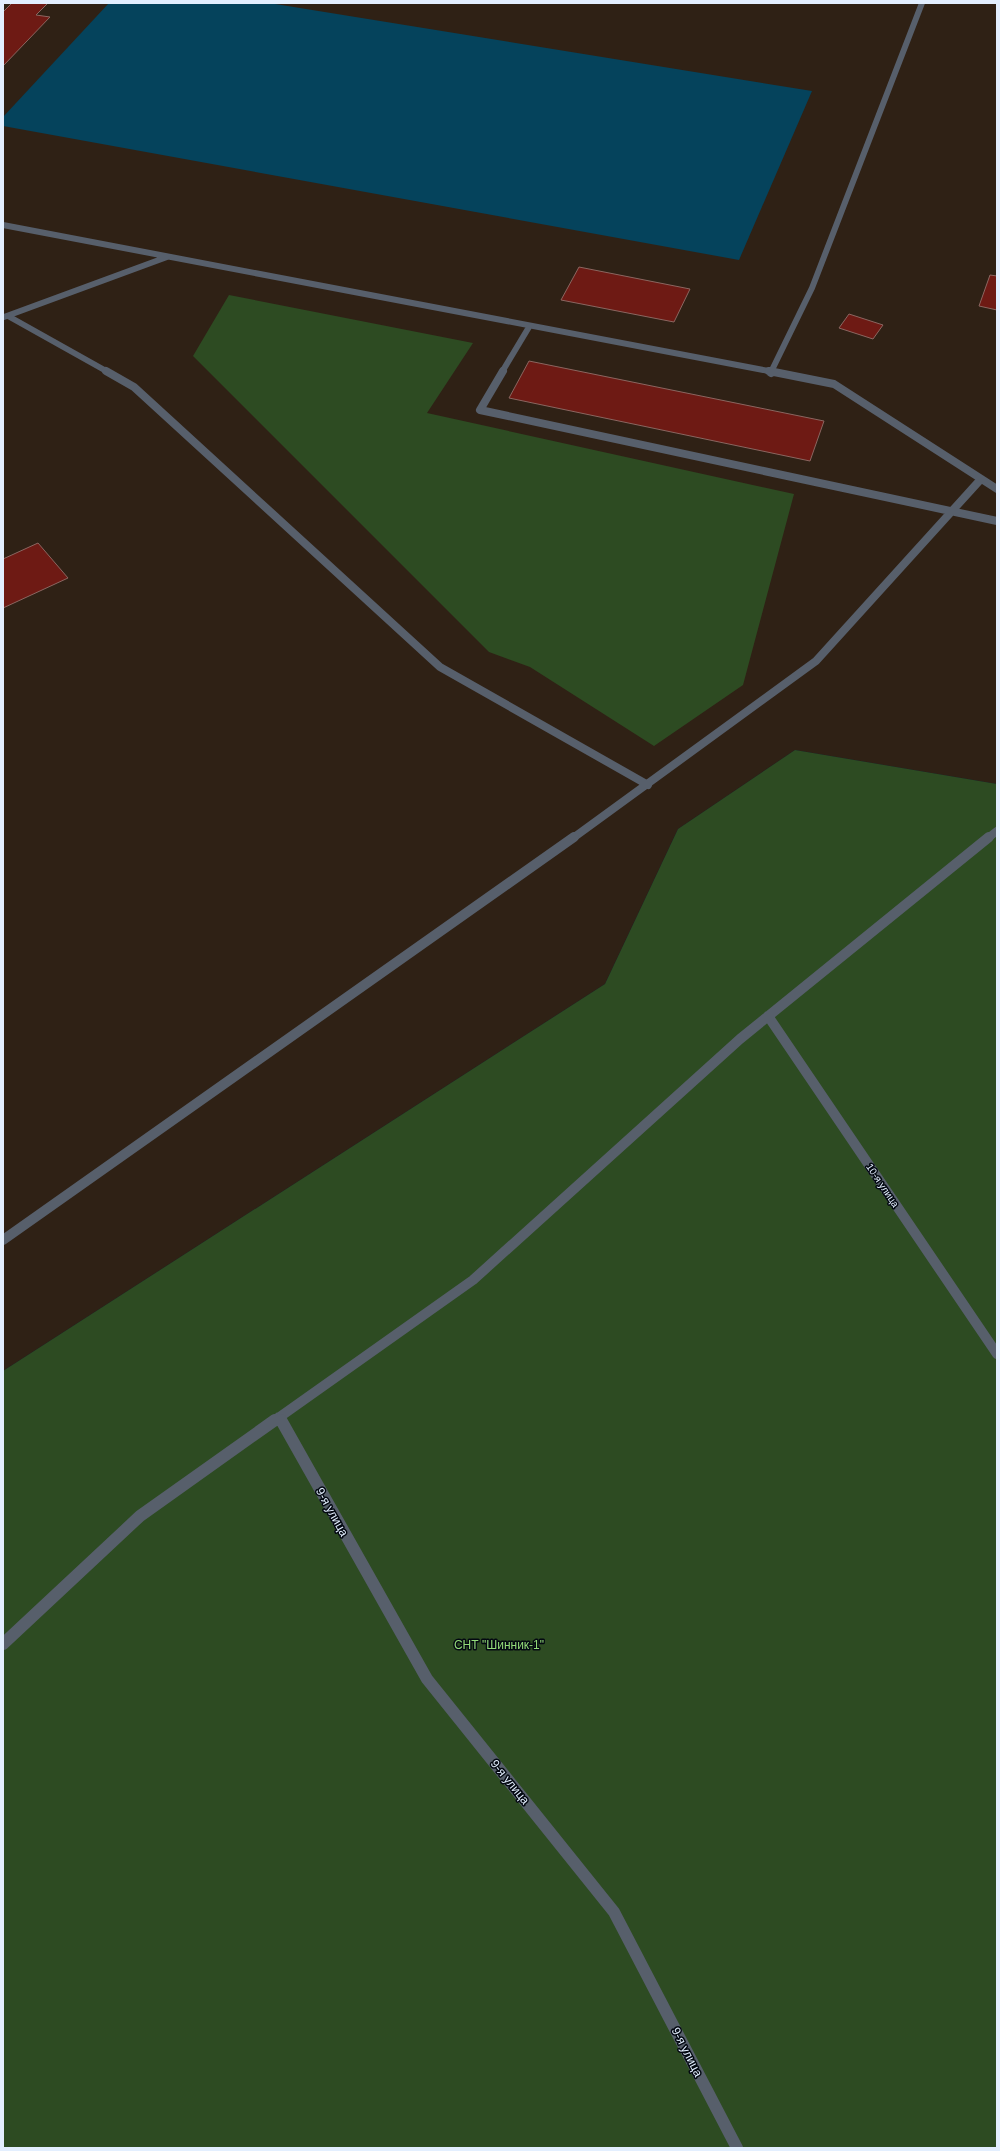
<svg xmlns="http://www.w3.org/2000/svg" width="1000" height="2151" font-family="Helvetica,sans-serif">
  <rect width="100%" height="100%" fill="#0d1e34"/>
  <path fill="#2f2115" d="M3 3H997V784L795 750 678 829 605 984 3 1371Z"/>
  <path fill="#2d4b22" d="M229 295 473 343 427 413 794 494 743 685 654 746 530 667 489 652 193 356Z
    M795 750 997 784V2148H3V1371L605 984 678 829Z"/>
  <path fill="#05435c" d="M109 3H269L812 91 739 260 3 126V117Z"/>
  <path fill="#6e1a14" stroke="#8b6660" d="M12 3H48L36 15 50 17 3 66V12Z
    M579 267 690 289 674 322 561 300Z
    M990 275 997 276V310L979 306Z
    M849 314 883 325 873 339 839 328Z
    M529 361 824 421 810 461 509 398Z
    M38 543 68 578 3 608V559Z"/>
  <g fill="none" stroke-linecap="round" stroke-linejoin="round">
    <path stroke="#575f6b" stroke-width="6" d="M3 225 774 372
      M8 316 108 372
      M4 317 167 257
      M502 372 529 327
      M771 372 812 288 922 3"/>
    <path stroke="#575f6b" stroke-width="8" d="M106 371 134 387 440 667 648 785
      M503 371 480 410 997 521
      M769 371 834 384 997 489
      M771 373 772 371
      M573 838 816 661 981 479
      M988 838 997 831"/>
    <path stroke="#575f6b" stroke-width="10" d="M768 1016 997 1354
      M3 1240 574 837
      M279 1417 281 1421
      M274 1421 473 1280 740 1039 989 837"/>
    <path stroke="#575f6b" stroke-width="12" d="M281 1420 427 1679 614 1912 737 2148
      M3 1644 140 1516 275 1420"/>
  </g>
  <g text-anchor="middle" stroke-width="3" stroke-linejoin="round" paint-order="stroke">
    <g font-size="10" fill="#e3efff" stroke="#030811">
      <text transform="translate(883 1185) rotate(56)" y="4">10-я улица</text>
    </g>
    <g font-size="12" fill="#e3efff" stroke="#030811">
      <text transform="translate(332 1512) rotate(61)" y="4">9-я улица</text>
      <text transform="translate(510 1782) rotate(51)" y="4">9-я улица</text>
      <text transform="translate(687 2052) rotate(63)" y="4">9-я улица</text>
    </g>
    <g font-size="12" fill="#93db79" stroke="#030811">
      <text x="499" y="1649">СНТ "Шинник-1"</text>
    </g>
  </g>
  <rect width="1000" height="2151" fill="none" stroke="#e3efff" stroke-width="8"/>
</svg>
